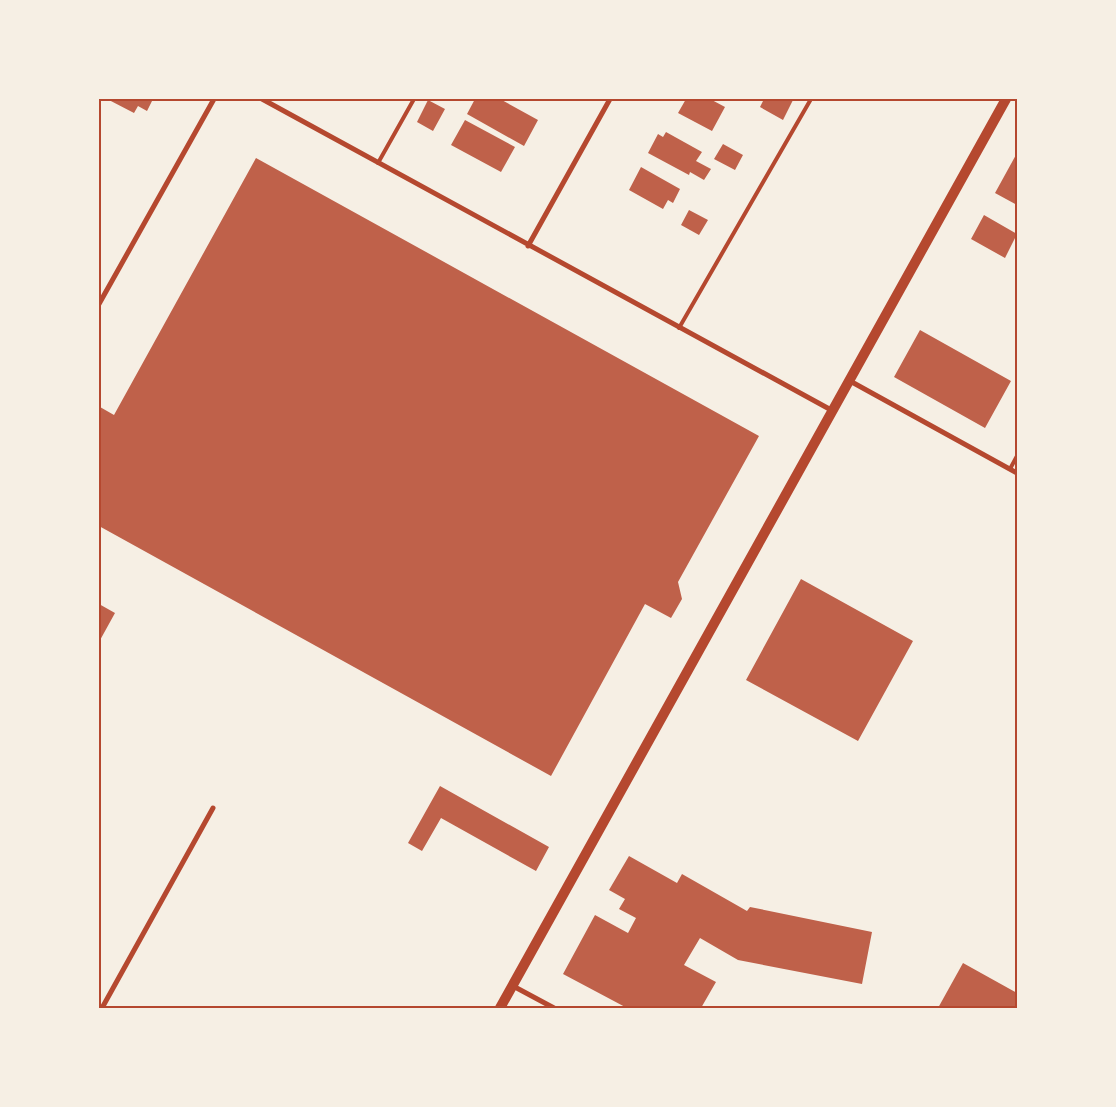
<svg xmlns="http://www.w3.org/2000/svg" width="1116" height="1107" font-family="'PT Sans',sans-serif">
  <rect width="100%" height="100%" fill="#f6efe4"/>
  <path fill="#bf614a" d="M107 99H148L152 101 147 111 138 106 134 113Z
    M475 99H500L538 120 524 146 467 114Z
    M686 99H710L725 107 712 131 678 113Z
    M764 99H791L793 100 783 120 760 107Z
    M428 100 445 109 433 131 417 122Z
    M465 120 515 147 501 172 451 145Z
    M666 132 702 152 696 161 711 169 704 180 690 172 689 175 648 153 658 134 663 137Z
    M723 144 743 155 735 170 714 159Z
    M1017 153V205L995 193Z
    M256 158 759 436 678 582 682 599 671 618 645 604 551 776 99 526V408L100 407 114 415Z
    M641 167 680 189 673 203 668 200 663 209 629 190Z
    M689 210 708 220 699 235 681 225Z
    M984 215 1017 234 1005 258 971 239Z
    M920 330 1011 381 985 428 894 377Z
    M801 579 913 641 858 741 746 680Z
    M99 604 115 613 99 642Z
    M440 786 549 847 536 871 441 818 422 851 408 843Z
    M629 856 677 883 682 874 747 911 750 907 872 932 862 984 738 960 700 938 684 965 716 982 701 1008H627L563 974 595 915 628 933 636 918 619 909 625 899 609 890Z
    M963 963 1017 993V1008H938Z"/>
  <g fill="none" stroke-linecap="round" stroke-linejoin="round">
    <path stroke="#b5482f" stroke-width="4" d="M378 163 414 99
      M679 328 811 99
      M1010 469 1017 456"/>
    <path stroke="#b5482f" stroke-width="5" d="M262 99 833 411
      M528 246 610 99
      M99 304 214 99
      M850 381 1017 473
      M513 986 554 1008
      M102 1008 213 808"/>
    <path stroke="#b5482f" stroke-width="10" d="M500 1008 1006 99"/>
  </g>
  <rect width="1116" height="1107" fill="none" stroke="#f6efe4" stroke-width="200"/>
  <rect x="100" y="100" width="916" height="907" fill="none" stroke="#b5482f" stroke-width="2"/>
</svg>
